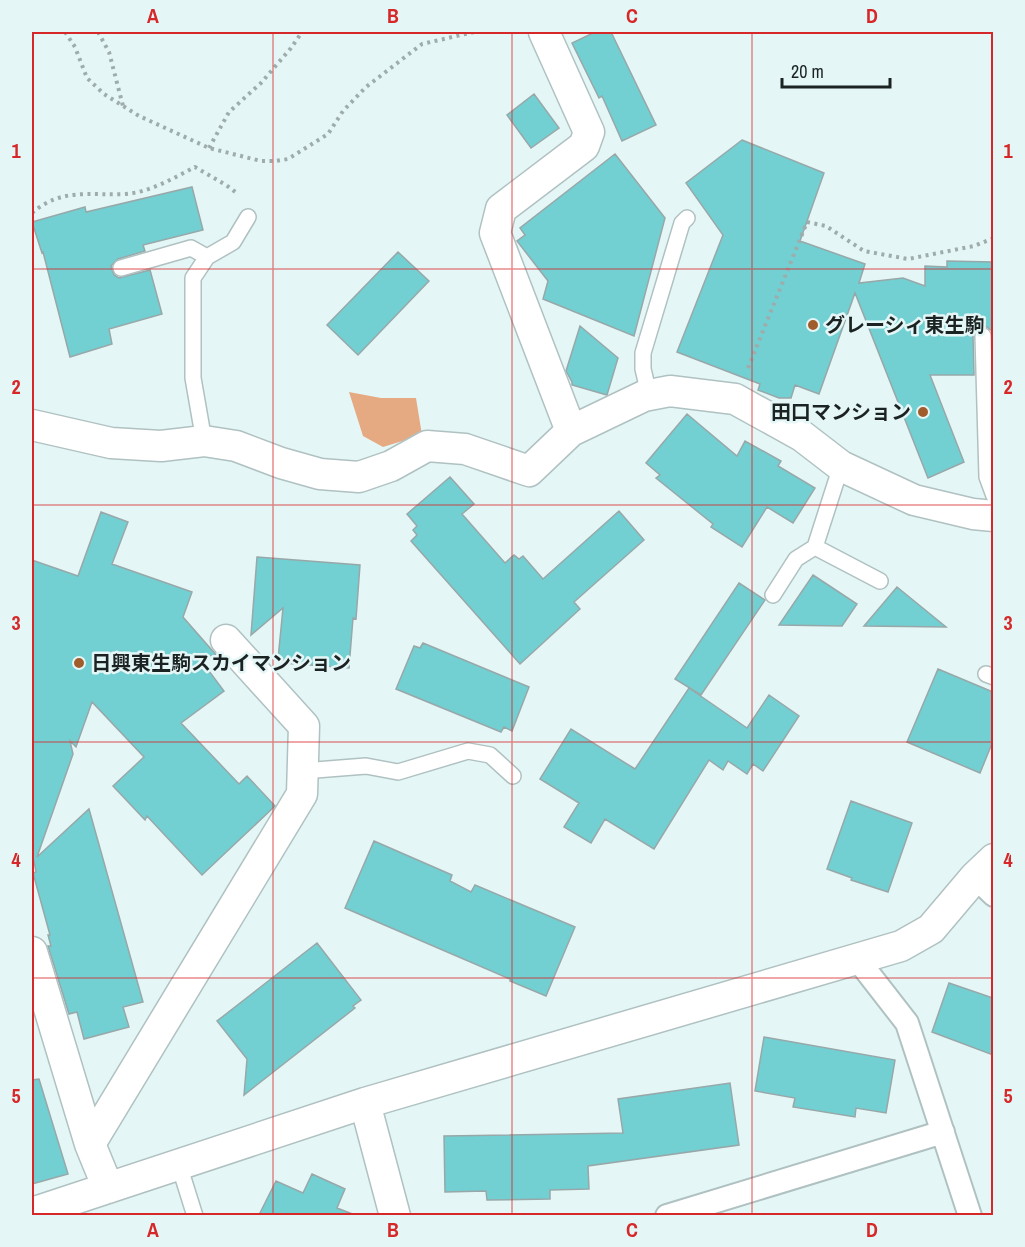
<svg xmlns="http://www.w3.org/2000/svg" width="1025" height="1247" font-family="'Archivo Narrow','Noto Sans JP',sans-serif">
  <rect width="100%" height="100%" fill="#e5f6f7"/>
  <path fill="#e6aa83" d="M349 392 381 398H416L422 435 383 447 363 436Z"/>
  <path fill="#72cfd2" stroke="#98a8a9" stroke-width="1.5" d="M595 32H611L656 125 622 141 602 96 599 98 572 43Z
    M534 94 559 128 531 148 507 115Z
    M742 140 824 173 800 241 865 264 859 283 903 278 925 286V266L947 267V261L993 262V362L992 331 987 327 982 326 975 331 973 336 974 375H930L964 462 928 478 855 293 819 394 795 385 791 398H779L758 390 760 384 677 352 723 235 686 183Z
    M615 154 665 218 634 336 543 299 548 281 517 241 525 235 520 228Z
    M192 187 203 230 143 245 145 251 118 259 111 266 114 275 119 278 150 270 162 314 109 329 112 344 70 357 43 252 42 253 32 222 85 207 86 212Z
    M398 252 429 281 358 355 327 325Z
    M580 326 618 358 607 395 572 385V382L566 371Z
    M687 414 737 456 745 441 781 461 778 466 815 488 793 523 767 507 742 547 711 527 713 524 656 478 660 475 646 463Z
    M450 477 474 504 462 514 505 563 514 555 519 559 523 556 543 579 619 511 644 540 574 602 580 609 520 664 411 541 417 535 413 530 417 526 407 514Z
    M101 512 128 522 112 564 192 592 183 617 217 656 197 655 224 691 181 723 239 784 247 776 275 806 202 875 147 816 145 820 113 786 144 757 92 702 76 747 70 741 73 754 37 857 89 809 143 1002 123 1007 129 1027 84 1039 77 1012 69 1014 48 946H51L48 935H50L33 873 36 872 34 861H32V560L78 576Z
    M257 557 360 565 356 619 353 618 349 668 283 663V659H278L283 608 251 635Z
    M813 575 857 604 842 626 779 625Z
    M739 583 765 600 701 695 675 679Z
    M897 587 946 627 864 626Z
    M423 643 529 687 512 731 504 727 501 732 396 689 414 646 420 648Z
    M938 669 993 692V741L980 773 907 742Z
    M689 688 747 728 769 695 799 716 763 771 753 764 747 774 728 761 723 770 709 760 654 849 605 819 591 843 564 827 579 803 540 779 571 729 635 769Z
    M851 801 912 823 888 892 851 880 852 878 827 869Z
    M374 841 452 875 450 881 471 892 475 885 575 927 546 996 510 981V979L345 908Z
    M317 943 361 1000 353 1006 355 1008 244 1095 247 1059 217 1021Z
    M949 983 993 998V1055L932 1032Z
    M764 1037 895 1060 886 1113 856 1108 855 1117 793 1107 795 1098 755 1091Z
    M39 1079 68 1174 32 1184V1080Z
    M730 1083 739 1145 588 1166 589 1189 550 1190V1199L487 1200 486 1191 445 1192 444 1136 623 1133 618 1099Z
    M312 1174 345 1189 337 1208 355 1215H259L276 1181 303 1193Z"/>
  <g fill="none" stroke-linecap="round" stroke-linejoin="round">
    <defs>
      <path id="service" d="M121 268 191 248 207 257
        M983 336 987 477 994 496
        M649 394 643 369V353L682 223 687 218
        M204 441 193 378V278L207 257 233 242 248 217
        M815 547 880 581
        M773 595 796 559 815 547 841 466
        M986 674 994 677
        M303 771 366 766 398 772 468 751 490 755 513 776
        M179 1165 195 1216"/>
      <path id="pedestrian" d="M975 877 994 895
        M858 960 907 1023 970 1216
        M667 1216 943 1132"/>
      <path id="minor" d="M544 32 589 132 584 146 501 209 495 233 571 431
        M32 425 111 443 161 446 204 441 236 446 281 463 320 474 359 477 391 466 427 446 465 449 529 471 571 431 644 396 670 391 735 399 802 436 841 466 914 500 973 514 994 516
        M32 952 90 1144 108 1188
        M365 1103 395 1216
        M90 1144 302 794 304 726 226 640
        M32 1213 365 1103 901 946 931 929 975 877 994 859"/>
    </defs>
    <use href="#service" stroke="#b0c1c1" stroke-width="18"/>
    <use href="#pedestrian" stroke="#b0c1c1" stroke-width="26"/>
    <use href="#minor" stroke="#b0c1c1" stroke-width="33"/>
    <path stroke="#9eacac" stroke-width="4" stroke-dasharray="3 4.5" stroke-linecap="butt" d="M65 32 75 47 87 78 104 94 139 116 209 148 261 161H276L288 159 328 134 343 111 366 87 422 44 474 32
      M98 32 109 52 123 106
      M209 148 229 112 261 83 291 48 302 32
      M32 213C62 187 91 196 126 194 150 192 174 178 195 167L226 185 238 194
      M748 368 807 222 826 226 864 251 908 259 974 246 994 238"/>
    <use href="#service" stroke="#fff" stroke-width="15"/>
    <use href="#pedestrian" stroke="#fff" stroke-width="22"/>
    <use href="#minor" stroke="#fff" stroke-width="30"/>
  </g>
  <path fill="none" stroke="#d62828" stroke-width="1.5" stroke-opacity="0.55" d="M273 32V1216M512 32V1216M752 32V1216M32 269H994M32 505H994M32 742H994M32 978H994"/>
  <g fill="#a05d2b" stroke="#e5f6f7" stroke-width="2">
    <circle cx="813" cy="325" r="6"/>
    <circle cx="923" cy="412" r="6"/>
    <circle cx="79" cy="663" r="6"/>
  </g>
  <g text-anchor="middle" stroke-width="5" stroke-linejoin="round" paint-order="stroke">
    <g font-size="20" font-weight="bold" fill="#1b2222" stroke="#e5f6f7" text-anchor="start">
      <text x="825" y="332">グレーシィ東生駒</text>
      <text x="911" y="419" text-anchor="end">田口マンション</text>
      <text x="91" y="670">日興東生駒スカイマンション</text>
    </g>
  </g>
  <rect width="1025" height="1247" fill="none" stroke="#e5f6f7" stroke-width="66"/>
  <path d="M782 78v9h108v-9" fill="none" stroke="#1b2222" stroke-width="3"/>
  <text x="791" y="78" font-size="18" fill="#1b2222" stroke="#e5f6f7" stroke-width="4.5" paint-order="stroke">20 m</text>
  <rect x="33" y="33" width="959" height="1181" fill="none" stroke="#d62828" stroke-width="2"/>
  <g font-size="20" text-anchor="middle" font-weight="bold" fill="#d62828">
    <text x="153" y="23">A</text>
    <text x="393" y="23">B</text>
    <text x="632" y="23">C</text>
    <text x="872" y="23">D</text>
    <text x="16" y="158">1</text>
    <text x="1008" y="158">1</text>
    <text x="16" y="394">2</text>
    <text x="1008" y="394">2</text>
    <text x="16" y="630">3</text>
    <text x="1008" y="630">3</text>
    <text x="16" y="867">4</text>
    <text x="1008" y="867">4</text>
    <text x="16" y="1103">5</text>
    <text x="1008" y="1103">5</text>
    <text x="153" y="1237">A</text>
    <text x="393" y="1237">B</text>
    <text x="632" y="1237">C</text>
    <text x="872" y="1237">D</text>
  </g>
</svg>
